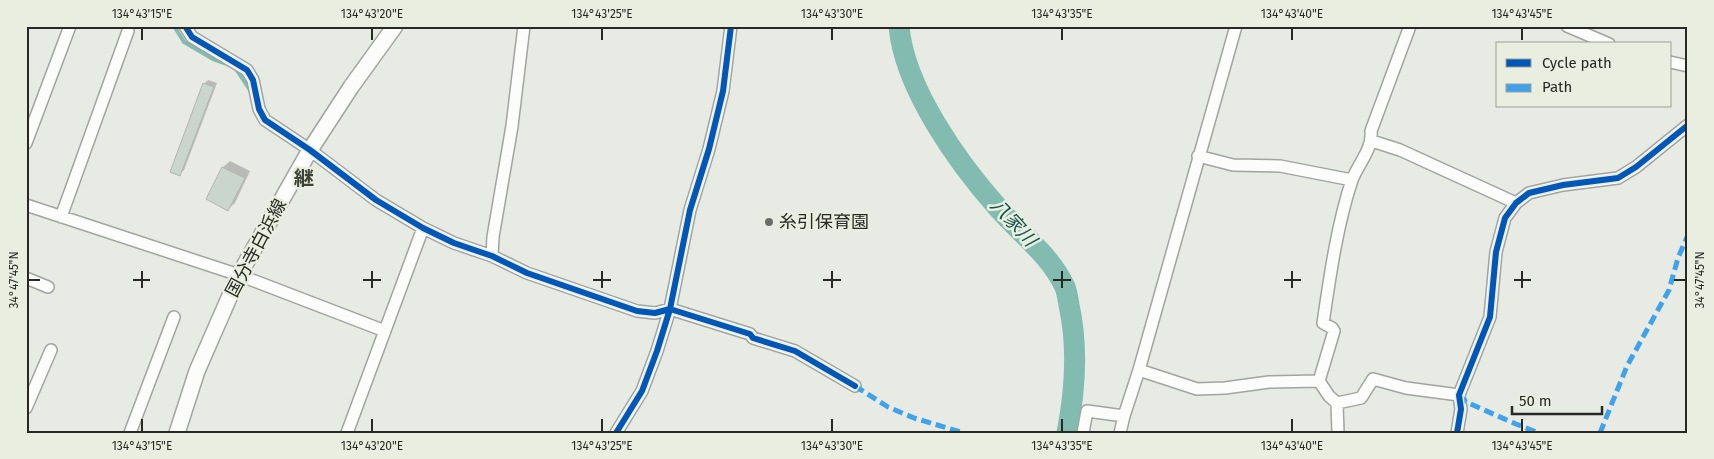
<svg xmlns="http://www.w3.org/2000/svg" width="1714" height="459" font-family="'Fira Sans','Noto Sans JP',sans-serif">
  <rect width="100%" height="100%" fill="#e8eae4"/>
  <path fill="#0003" d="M208 80 217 83 184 170 180 174 204 84Z
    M230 161 250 171 235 203 228 209 208 199 223 167Z"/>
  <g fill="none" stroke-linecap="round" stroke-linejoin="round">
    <path stroke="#82bcb0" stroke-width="4" d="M174 26 184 42 213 59 230 65
      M236 69 250 90"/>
    <path stroke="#82bcb0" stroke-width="21" d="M899 26C904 88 959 164 999 209 1022 235 1050 255 1065 287 1067 292 1068 299 1069 305 1078 346 1075 392 1067 433"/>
  </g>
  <path fill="#cad6cb" stroke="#b2b5b0" d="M203 83 214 87 180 176 170 172Z
    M222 167 245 178 228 211 206 199Z"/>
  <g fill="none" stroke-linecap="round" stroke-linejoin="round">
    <defs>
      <path id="minor" d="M185 26 192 37 247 70 253 80 259 109 265 120 310 150 376 200 423 228 454 243 492 256 527 273 637 311 655 313 670 309 750 334 753 338 795 351 855 386
        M1567 26 1609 44
        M1670 62 1688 66
        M1372 141 1400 150 1516 203
        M26 143 70 26
        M1198 156 1233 165 1280 166 1352 180
        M26 205 239 275 385 331
        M61 217 128 31
        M492 256 493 237 512 126 524 26
        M26 278 48 287
        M1139 370 1197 389 1225 388 1269 382 1319 381
        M1319 381 1334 331 1332 328 1323 323C1330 276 1337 225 1352 180 1358 164 1373 149 1371 131L1410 26
        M1319 381 1329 396 1337 403 1361 398 1373 379 1406 388 1459 395
        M1337 403 1338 433
        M26 408 51 350
        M130 433 174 317
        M347 433 423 228
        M616 433 642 391 657 351 670 309 690 210 709 149 723 91 731 26
        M1083 433 1087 411 1124 416
        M1120 433 1124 416 1139 370 1236 26
        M1457 433 1461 409 1459 395 1490 317 1496 252 1505 218 1516 203 1529 193 1563 185 1618 178 1636 167 1688 125"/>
      <path id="secondary" d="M177 433 197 371 239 275 310 150 351 87 395 26"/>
    </defs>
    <use href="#minor" stroke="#a2a49f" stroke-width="14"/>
    <use href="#secondary" stroke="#a2a49f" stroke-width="18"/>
    <use href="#minor" stroke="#fcfcfb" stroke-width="11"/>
    <use href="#secondary" stroke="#fcfcfb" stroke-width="15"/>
    <path stroke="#3ea3eb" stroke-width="5" stroke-dasharray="10 5" stroke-linecap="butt" d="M855 386 888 407 914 418 964 433
      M1459 395 1466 402 1516 424 1539 433
      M1600 433 1627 366 1669 290 1678 258 1688 235"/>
    <defs>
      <path id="cycleway" d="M185 26 192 37 247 70 253 80 259 109 265 120 310 150 376 200 423 228 454 243 492 256 527 273 637 311 655 313 670 309 750 334 753 338 795 351 855 386
        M616 433 642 391 657 351 670 309 690 210 709 149 723 91 731 26
        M1457 433 1461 409 1459 395 1490 317 1496 252 1505 218 1516 203 1529 193 1563 185 1618 178 1636 167 1688 125"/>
    </defs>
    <use href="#cycleway" stroke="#e9eee0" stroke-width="9"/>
    <use href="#cycleway" stroke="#0057b8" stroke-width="6"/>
  </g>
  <path fill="none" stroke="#282924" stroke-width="2" d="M142 28V40M372 28V40M602 28V40M832 28V40M1062 28V40M1292 28V40M1522 28V40M142 271V288M372 271V288M602 271V288M832 271V288M1062 271V288M1292 271V288M1522 271V288M28 280H40M133 280H150M363 280H381M593 280H611M823 280H841M1053 280H1071M1284 280H1301M1514 280H1531M1674 280H1686M142 419V432M372 419V432M602 419V432M832 419V432M1062 419V432M1292 419V432M1522 419V432"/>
  <circle fill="#6b6d67" stroke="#e9eee0" stroke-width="2" cx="769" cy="222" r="5"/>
  <g text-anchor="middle" stroke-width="5" stroke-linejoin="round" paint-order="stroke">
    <g font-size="18" fill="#282924" stroke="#e9eee0" text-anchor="start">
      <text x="779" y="228">糸引保育園</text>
    </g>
    <g font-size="18" fill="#282924" stroke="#e9eee0">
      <text transform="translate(256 248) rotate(-62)" y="6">国分寺白浜線</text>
    </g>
    <g font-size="19" font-style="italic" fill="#13574d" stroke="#e9eee0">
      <text transform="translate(1014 222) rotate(47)" y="7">八家川</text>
    </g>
    <g font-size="20" font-weight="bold" fill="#3f4238" stroke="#e9eee0">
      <text x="304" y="185">継</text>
    </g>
  </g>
  <rect width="1714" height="459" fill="none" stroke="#e9eee0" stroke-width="55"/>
  <rect x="1496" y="42" width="175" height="65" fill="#e9eee0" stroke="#9c9f95"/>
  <rect x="1506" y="59" width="25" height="8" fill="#0057b8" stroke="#9c9f95"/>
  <text x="1542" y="68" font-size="15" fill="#282924">Cycle path</text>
  <rect x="1506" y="84" width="25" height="8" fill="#3ea3eb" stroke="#9c9f95"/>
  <text x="1542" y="92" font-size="15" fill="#282924">Path</text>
  <path d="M1512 406v8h90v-8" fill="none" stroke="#282924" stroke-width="2.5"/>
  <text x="1519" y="406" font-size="15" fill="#282924" stroke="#e9eee0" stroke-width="4" paint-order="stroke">50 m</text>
  <rect x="28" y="28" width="1658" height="404" fill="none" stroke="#282924" stroke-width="2"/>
  <g font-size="12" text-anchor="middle" fill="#282924">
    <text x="142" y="18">134°43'15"E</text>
    <text x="372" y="18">134°43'20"E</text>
    <text x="602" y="18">134°43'25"E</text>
    <text x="832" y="18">134°43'30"E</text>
    <text x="1062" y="18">134°43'35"E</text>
    <text x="1292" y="18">134°43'40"E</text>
    <text x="1522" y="18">134°43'45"E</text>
    <text transform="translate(14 280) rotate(-90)" y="4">34°47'45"N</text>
    <text transform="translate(1700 280) rotate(-90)" y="4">34°47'45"N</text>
    <text x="142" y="450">134°43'15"E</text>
    <text x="372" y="450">134°43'20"E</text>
    <text x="602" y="450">134°43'25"E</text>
    <text x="832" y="450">134°43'30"E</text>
    <text x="1062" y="450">134°43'35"E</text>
    <text x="1292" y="450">134°43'40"E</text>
    <text x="1522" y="450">134°43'45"E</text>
  </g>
</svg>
